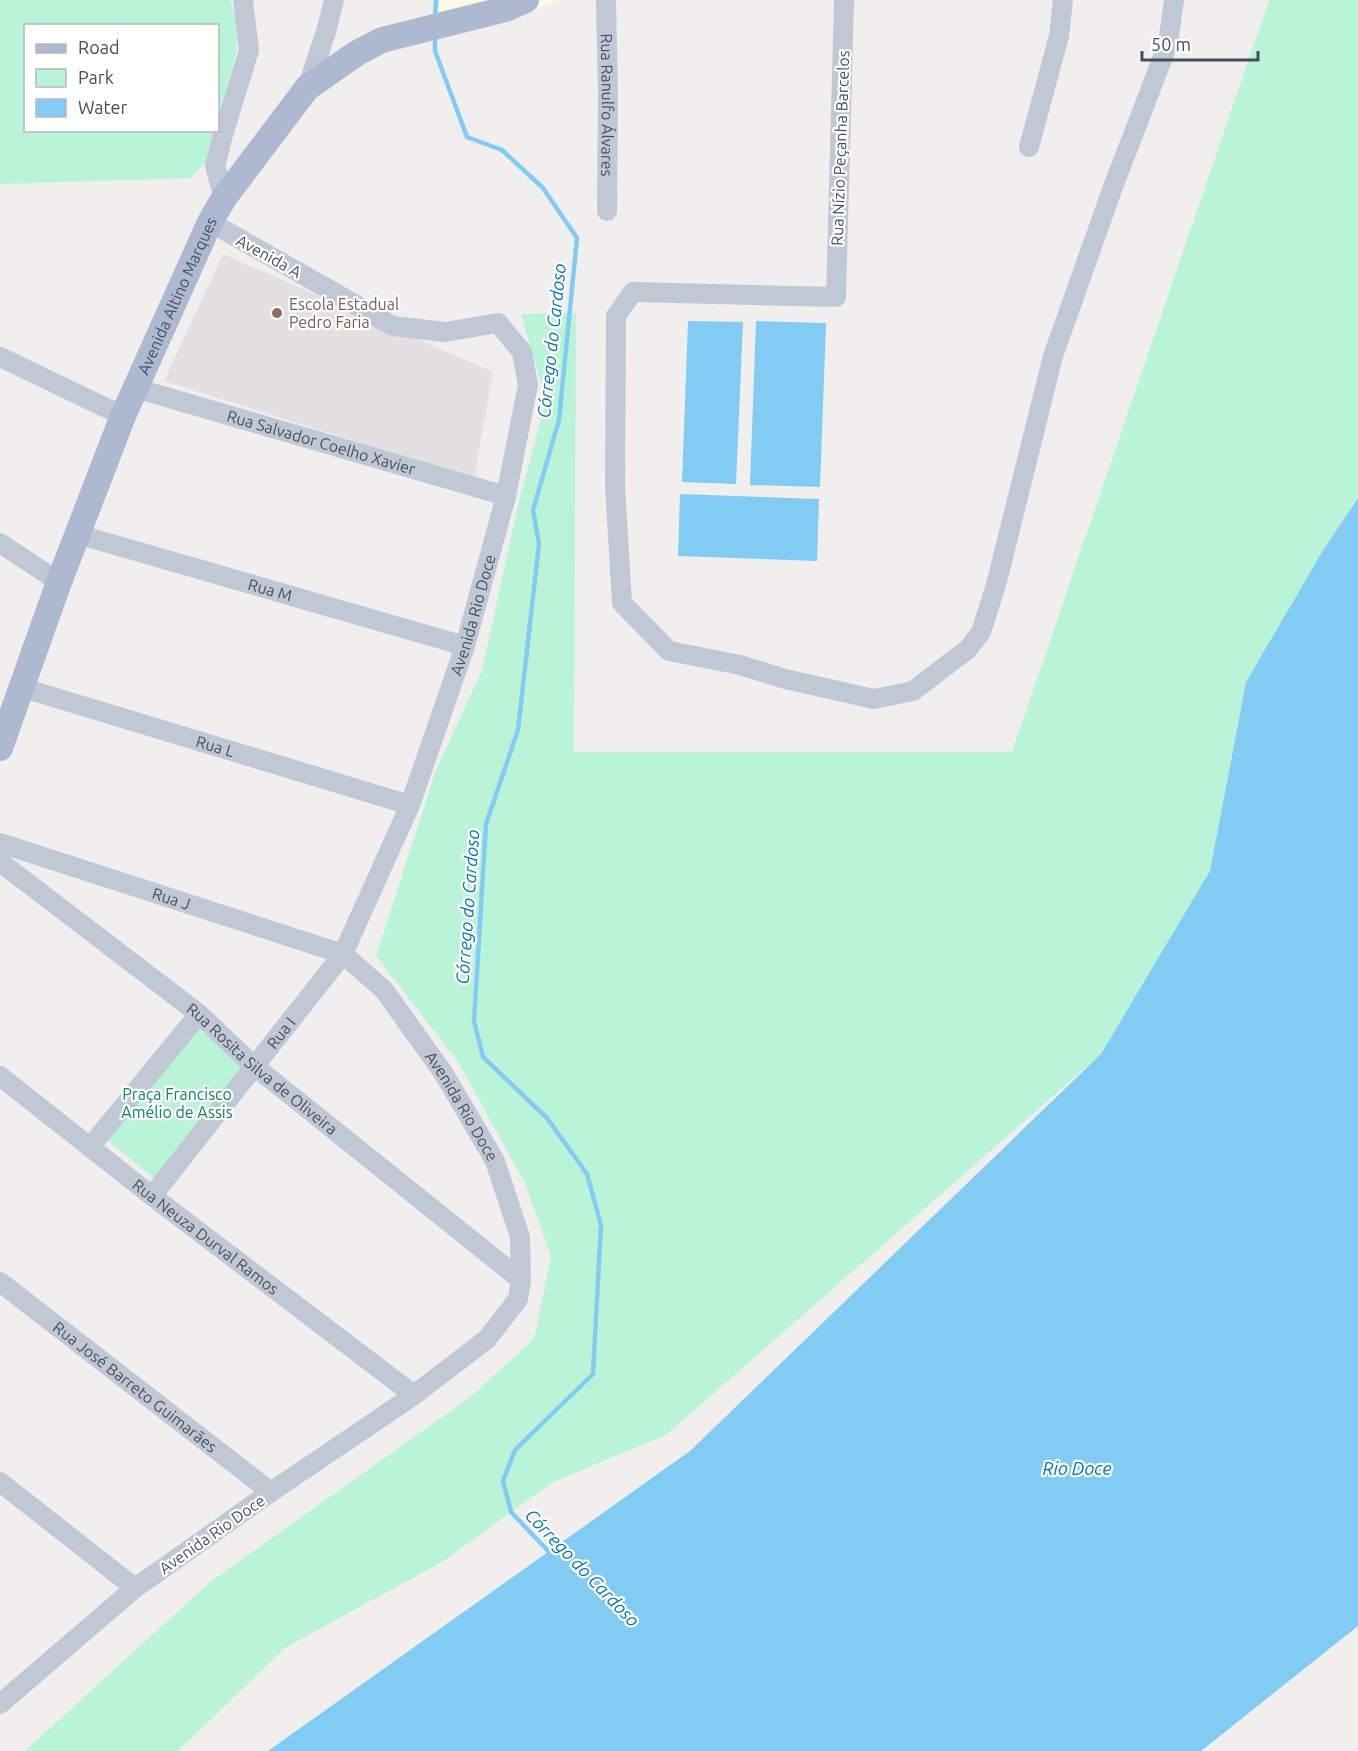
<svg xmlns="http://www.w3.org/2000/svg" width="1358" height="1751" font-family="Ubuntu,sans-serif">
  <rect width="100%" height="100%" fill="#f1efee"/>
  <path fill="#fdfae6" d="M440 0H560L519 17 439 35Z"/>
  <path fill="#e2e0e0" d="M223 254 493 372 474 479 164 381Z"/>
  <path fill="#b9f3d8" d="M0 0H230L236 21 237 50 218 120V26H26V130L215 131 207 161 191 178 0 184Z
    M1269 0H1358V498L1322 552 1246 682 1210 871 1101 1054 666 1435 553 1482 442 1562 286 1647 178 1751H25L210 1582 469 1398 534 1339 551 1257 525 1183 458 1062 376 956 435 773 482 670 517 510 546 400 521 314 576 313 574 752H1012Z
    M198 1028 246 1067 155 1179 107 1140Z"/>
  <path fill="#82cbf3" d="M688 321 743 322 736 484 682 482Z
    M756 321 826 323 820 487 750 485Z
    M680 494 819 499 817 561 678 556Z
    M1358 498V1626L1201 1751H268L690 1451 1101 1054 1210 871 1246 682 1322 552Z"/>
  <g fill="none" stroke-linecap="round" stroke-linejoin="round">
    <path stroke="#82cbf3" stroke-width="4.5" d="M435 18 436 0
      M435 36V51L467 137 502 150 543 188 577 238 559 420 533 510 539 544 518 730 486 824 474 1021 483 1057 547 1118 587 1174 601 1225 593 1374 515 1450 503 1481 511 1512 552 1555"/>
    <g stroke="#c1c8d5" stroke-width="20">
      <path id="s1" d="M606 0 608 95 607 211"/>
      <path d="M844 0 836 297 633 292 616 316 615 486 622 603 669 651 740 665 785 679 874 699 913 691 968 649 981 632 996 585 1053 356 1113 187 1168 44 1174 0"/>
      <path d="M307 88 326 32 334 0"/>
      <path d="M1029 147 1059 36 1063 0"/>
      <path d="M224 198 215 166 223 135 249 50 243 0"/>
      <path d="M0 357 123 416"/>
      <path id="s2" d="M135 388 506 496"/>
      <path id="s3" d="M77 534 465 646"/>
      <path d="M0 543 59 582"/>
      <path id="s4" d="M20 687 410 805"/>
      <path id="s5" d="M0 843 343 954 384 990 444 1074 495 1161 520 1237 521 1280 518 1299 487 1339 414 1395 271 1492 135 1588 0 1704"/>
      <path id="s6" d="M0 862 199 1014 253 1065 521 1280"/>
      <path id="s7" d="M0 1076 152 1196 414 1395"/>
      <path d="M90 1147 199 1014"/>
      <path id="s8" d="M152 1196 343 954 410 805 465 646 506 496 528 385 522 352 498 323 445 332 393 326 210 222"/>
      <path id="s9" d="M0 1282 271 1492"/>
      <path d="M0 1482 135 1588"/>
    </g>
    <path stroke="#acb9d0" stroke-width="26" id="s10" d="M0 748 59 582 123 416 210 222 224 198 307 88 357 53 382 40 506 9 526 0"/>
  </g>
  <circle fill="#8d6e63" stroke="#fff" stroke-width="2" cx="277" cy="313" r="6"/>
  <g text-anchor="middle" stroke-width="4.5" stroke-linejoin="round" paint-order="stroke">
    <g font-size="16" fill="#454e5e" stroke="#fff">
      <text dy="6" stroke="none"><textPath href="#s1" startOffset="105">Rua Ranulfo Álvares</textPath></text>
      <text transform="translate(840 148) rotate(-88)" y="6">Rua Nízio Peçanha Barcelos</text>
      <text transform="translate(269 256) rotate(29)" y="6">Avenida A</text>
      <text dy="6" stroke="none"><textPath href="#s10" startOffset="486">Avenida Altino Marques</textPath></text>
      <text dy="6" stroke="none"><textPath href="#s2" startOffset="194">Rua Salvador Coelho Xavier</textPath></text>
      <text dy="6" stroke="none"><textPath href="#s3" startOffset="201">Rua M</textPath></text>
      <text dy="6" stroke="none"><textPath href="#s8" startOffset="672">Avenida Rio Doce</textPath></text>
      <text dy="6" stroke="none"><textPath href="#s4" startOffset="204">Rua L</textPath></text>
      <text dy="6" stroke="none"><textPath href="#s5" startOffset="180">Rua J</textPath></text>
      <text dy="6" stroke="none"><textPath href="#s8" startOffset="208">Rua I</textPath></text>
      <text dy="6" stroke="none"><textPath href="#s6" startOffset="334">Rua Rosita Silva de Oliveira</textPath></text>
      <text dy="6" stroke="none"><textPath href="#s5" startOffset="555">Avenida Rio Doce</textPath></text>
      <text dy="6" stroke="none"><textPath href="#s7" startOffset="261">Rua Neuza Durval Ramos</textPath></text>
      <text dy="6" stroke="none"><textPath href="#s9" startOffset="171">Rua José Barreto Guimarães</textPath></text>
      <text transform="translate(212 1534) rotate(-35)" y="6">Avenida Rio Doce</text>
    </g>
    <g font-size="16" fill="#785e54" stroke="#fff" text-anchor="start">
      <text x="289" y="310">Escola Estadual<tspan x="289" dy="18">Pedro Faria</tspan></text>
    </g>
    <g font-size="16" fill="#0f855b" stroke="#fff">
      <text x="177" y="1100">Praça Francisco<tspan x="177" dy="18">Amélio de Assis</tspan></text>
    </g>
    <g font-size="18" font-style="italic" fill="#0075b5" stroke="#fff">
      <text transform="translate(552 341) rotate(-84)" y="6">Córrego do Cardoso</text>
      <text transform="translate(468 907) rotate(-86)" y="6">Córrego do Cardoso</text>
      <text x="1077" y="1475">Rio Doce</text>
      <text transform="translate(582 1568) rotate(46)" y="6">Córrego do Cardoso</text>
    </g>
  </g>
  <rect x="24" y="24" width="195" height="108" fill="#ffffff" stroke="#b5b8bf" stroke-width="1.5"/>
  <rect x="36" y="44" width="30" height="9" fill="#acb9d0" stroke="#b5b8bf" stroke-width="1.5"/>
  <text x="78" y="54" font-size="18" fill="#454e5e">Road</text>
  <rect x="36" y="69" width="30" height="18" fill="#b9f3d8" stroke="#b5b8bf" stroke-width="1.5"/>
  <text x="78" y="84" font-size="18" fill="#454e5e">Park</text>
  <rect x="36" y="99" width="30" height="18" fill="#82cbf3" stroke="#b5b8bf" stroke-width="1.5"/>
  <text x="78" y="114" font-size="18" fill="#454e5e">Water</text>
  <path d="M1142 51v9h116v-9" fill="none" stroke="#454e5e" stroke-width="3"/>
  <text x="1151" y="51" font-size="18" fill="#454e5e" stroke="#ffffff" stroke-width="4.5" paint-order="stroke">50 m</text>
</svg>
